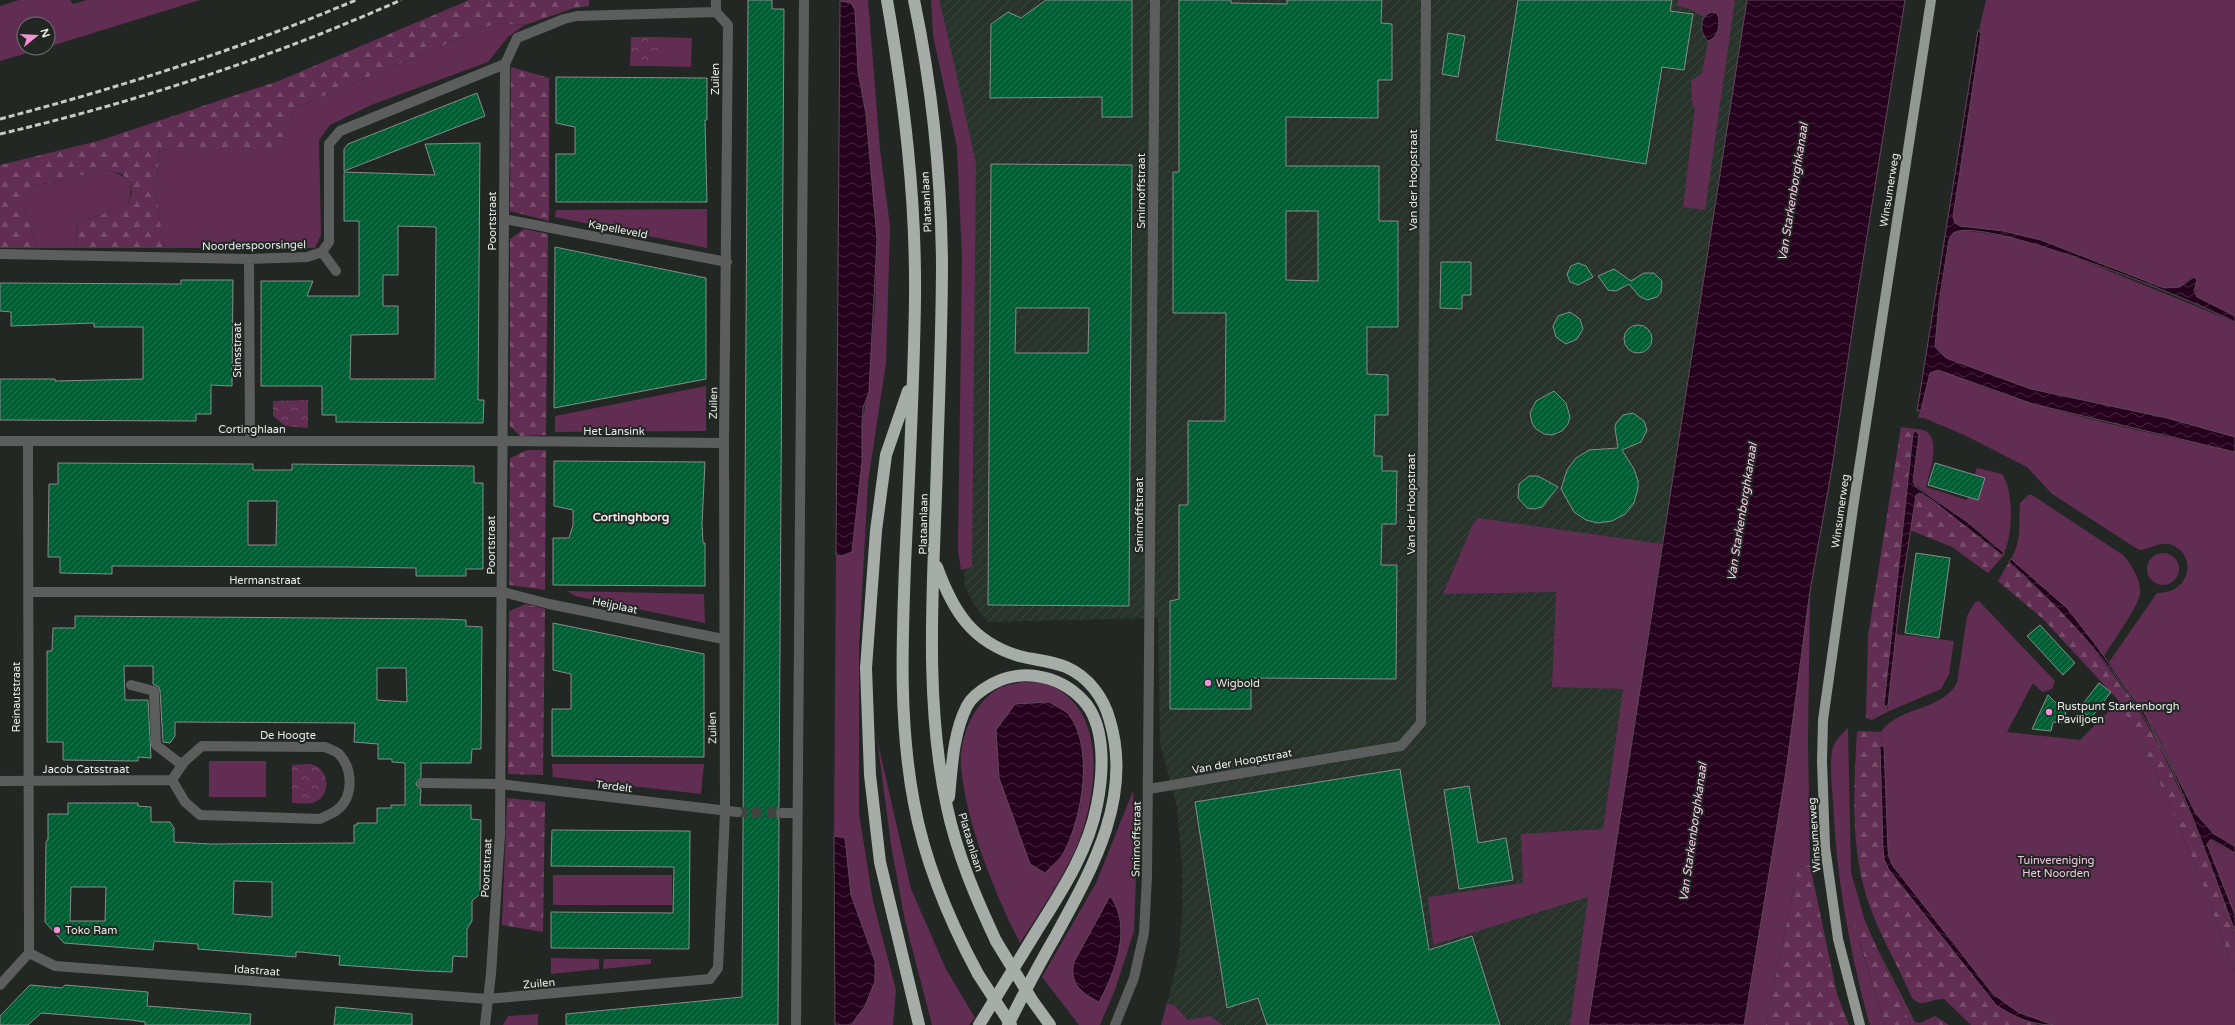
<svg xmlns="http://www.w3.org/2000/svg" width="2235" height="1025" font-family="'Varela Round',sans-serif">
  <defs>
    <pattern id="industrial-furrows" width="10" height="10" patternUnits="userSpaceOnUse"><rect width="10" height="10" fill="#28332c"/><path d="M-1 1l2-2M0 10L10 0M9 11l2-2" fill="none" stroke="#3d4740"/></pattern>
    <pattern id="forest-firs" width="22" height="20" patternUnits="userSpaceOnUse"><rect width="22" height="20" fill="#612d52"/><path d="M5 1l3.5 6h-7zM16 11l3.5 6h-7z" fill="#784c6b"/></pattern>
    <pattern id="park-crowns" width="20" height="18" patternUnits="userSpaceOnUse"><rect width="20" height="18" fill="#612d52"/><path d="M2 6a3 3 0 1 1 6 0M12 15a3 3 0 1 1 6 0" fill="none" stroke="#784c6b"/></pattern>
    <pattern id="water-waves" width="16" height="10" patternUnits="userSpaceOnUse"><rect width="16" height="10" fill="#26011d"/><path d="M0 5q4-4 8 0t8 0" fill="none" stroke="#46263e"/></pattern>
    <pattern id="building-hatch" width="6" height="6" patternUnits="userSpaceOnUse"><rect width="6" height="6" fill="#005e35"/><path d="M-1 1l2-2M0 6l6-6M5 7l2-2" fill="none" stroke="#257552"/></pattern>
  </defs>
  <rect width="100%" height="100%" fill="#222723"/>
  <path fill="url(#industrial-furrows)" d="M938 0H1757L1598 1025H1175L1166 1008 1179 954 1182 912V865L1177 807 1160 744 1158 618 988 622 976 608 964 584 971 169Z"/>
  <path fill="#612d52" fill-rule="evenodd" d="M19 0H70L73 4 87 0H200L48 47V24H24V48H44L0 61V6Z
    M840 0H868L880 150 890 227 886 363 868 482 859 648V813L873 901 896 990 893 1025H851L865 1006 875 981V961L851 895 845 838 834 836 836 555 841 556 852 552 862 462V424L866 402 875 308 877 239 866 114 846 2Z
    M931 0H939L944 19 976 163 972 567 961 570 958 550 962 258 957 147 933 35Z
    M1678 0H1735L1705 210 1683 207 1695 108 1692 104 1691 81 1702 73 1708 41 1712 39 1706 14 1704 17 1688 8 1677 6Z
    M1986 0H2235V316L2197 297 2192 277 2180 287 2164 288 2041 240 2003 231 1960 226 1955 223 1953 217 1981 34 1979 30Z
    M496 23 525 25 508 37 488 62 371 105 330 125 319 140 321 235 315 248H164L156 193 159 152 171 148 284 135 295 108Z
    M652 37 692 38 691 67 651 66V56L659 47 652 46Z
    M106 170C128 176 135 181 128 204L81 222 77 225 76 248H37L23 204 33 186Z
    M707 209V248L555 217 556 210Z
    M1961 230 2006 236 2062 252 2235 322V437L2167 418 2031 389 1946 358 1938 352 1934 342 1949 240 1953 233Z
    M1934 370 1944 371C2036 412 2137 429 2235 452V846L2214 834 2196 814 2154 729 2109 662 2157 593C2192 594 2198 552 2169 544 2158 542 2149 550 2139 550L2052 494 2027 467 1964 435 1924 418H1918L1930 373Z
    M706 386V431L555 432V416Z
    M1916 429C1946 429 1929 472 1926 487L1967 500 1977 468 2002 474C2014 491 2013 535 2004 553L1979 531 1914 484Z
    M2028 495H2032L2123 555C2131 563 2142 583 2140 594 2139 605 2112 643 2104 656L2067 608 2011 559C2023 537 2018 525 2020 503Z
    M1478 518 1662 544 1588 1025H1570L1588 897 1433 945 1428 897 1523 883 1521 834 1603 829 1623 689 1552 687 1556 592 1443 594 1473 524Z
    M2147 569a16 16 0 1 1 32 0a16 16 0 1 1-32 0Z
    M567 591 704 594 705 623 575 596Z
    M1810 591 1808 740 1810 865 1798 867 1766 1025H1744L1786 771Z
    M1979 601 2055 681 2052 689 2042 692 2033 683 2007 732 2080 740 2119 701 2154 769 2201 879 2235 973V1025H2053L2018 1012 1993 994 1893 866 1890 860 1888 849 1884 747 1882 745 1881 732C1900 705 1941 712 1957 683L1967 616 1975 602Z
    M1896 634 1954 641 1949 674 1941 689 1887 712Z
    M1022 682C1029 683 1040 681 1046 684 1111 707 1097 799 1076 848 1061 881 1040 912 1020 943 995 894 966 823 961 767 959 739 972 706 996 690 1002 685 1014 684 1022 682ZM1081 740 1083 761 1080 811Z
    M1848 728 1851 872 1865 921H1858L1860 944 1885 1025H1870L1868 1019C1849 947 1836 876 1833 802 1832 785 1829 763 1833 747 1836 739 1842 734 1848 728Z
    M877 739 911 889 946 969 975 1018 969 1025H932L905 921 891 845Z
    M209 761H266V797H209Z
    M552 764H704L701 794 553 777Z
    M1133 791 1137 851 1134 931 1115 990 1100 1025H1079L1042 977 1096 883Z
    M2210 840 2235 853V915L2207 846Z
    M553 875H672V905H553Z
    M1876 945 1915 1022 1920 1023 1935 1016 1934 1025H1911Z
    M551 958 599 959V969L551 974Z
    M604 959H651V964L603 969Z
    M1167 1003 1175 1006 1188 1020 1210 1016 1223 1025H1161Z
    M538 1014V1025H503L508 1016Z"/>
  <path fill="url(#forest-firs)" d="M469 0H589V6L574 8 525 25 496 23 295 108 284 135 274 147 171 148 159 152 156 193 164 248H76L77 226 81 222 128 204 132 192 129 182 122 174 106 170 33 186 23 204 37 248H0V165L98 141 281 80Z
    M511 67 549 78V221L510 211Z
    M524 229 548 234 546 435 520 436 510 426V239Z
    M1901 427 1916 429V431L1913 433 1884 704 1887 707V712L1872 720 1866 718 1868 636Z
    M527 450H546L545 590 509 585 510 458Z
    M1920 493 1947 511 2003 556 1988 573 1952 547 1910 530 1914 498Z
    M2009 562 2077 627 2130 697 2158 743 2191 815 2235 931V973L2201 879 2154 769 2119 701 2044 620 1998 581Z
    M526 604 545 609 543 775 508 774 509 611Z
    M1857 731 1881 732 1882 745 1880 747 1884 859 1990 997 2019 1018 2038 1025H1971L1944 999C1932 998 1923 1009 1912 998 1898 965 1878 933 1867 898 1850 845 1854 786 1857 731Z
    M507 798 545 802 543 932 502 925Z
    M1810 865 1837 994 1849 1025H1766L1798 867Z
    M1858 921H1865L1911 1025H1885L1855 926Z
    M1935 1016 1949 1025H1934Z"/>
  <path fill="url(#park-crowns)" d="M631 37H652V46L660 47 659 57H651V66H630Z
    M308 400V428L285 426 273 416V401Z
    M292 765C299 765 307 763 314 765 329 771 331 793 317 801 310 805 300 803 292 803Z"/>
  <path fill="url(#water-waves)" stroke="#60475a" d="M1747 0H1905L1857 298 1832 468 1810 591 1786 771 1744 1025H1588Z
    M840 1 851 3 855 10 858 72 866 114 877 239 869 392 863 408 862 424V462L852 552 841 556 836 555Z
    M1712 12 1717 13C1721 23 1719 37 1708 41 1699 33 1699 16 1712 12Z
    M1978 30 1981 34 1953 217 1955 223 1960 226 2003 231 2041 240 2164 288 2180 287 2194 277 2197 280 2194 291 2197 297 2235 316V322C2198 302 1983 214 1953 233L1949 240 1939 302 1935 347 1946 358 2031 389 2167 418 2235 437V452L2033 404 1938 370 1930 373 1921 410 1917 411Z
    M1916 431 1919 435 1913 482 1916 487 1966 521 2004 553 2003 556 1932 500 1920 493 1916 495 1900 599 1888 705 1885 707 1884 704 1913 433Z
    M2011 559 2067 608 2095 644 2145 714 2196 814 2214 834 2235 846V853L2213 840H2210L2207 844 2235 915V931C2211 868 2190 803 2159 743 2122 673 2067 615 2009 562Z
    M1049 702C1055 706 1066 710 1070 716 1094 750 1082 818 1064 852 1060 860 1051 866 1045 873L1030 864 999 778 996 730 1015 704Z
    M1882 745 1884 747 1888 849 1889 857 1893 866 1993 994 2018 1012 2053 1025C2031 1025 2014 1017 1996 1005L1889 870 1884 859 1883 849 1880 746Z
    M834 836 845 838 851 895 875 961V981L865 1006 851 1025H835Z
    M1110 896C1133 926 1115 973 1099 1002 1081 993 1069 983 1074 962Z"/>
  <path fill="url(#building-hatch)" stroke="#878d89" fill-rule="evenodd" d="M748 0H772V9H784L779 807 775 813 779 819 778 1025H566V1014L742 997Z
    M1046 0H1132V117H1102V97L990 98 991 24 1008 12 1021 18Z
    M1179 0H1231V3L1287 4V0H1382L1381 23 1392 24V80H1378V118L1286 117V166H1379V221H1398V327H1367V374L1388 375V415H1375L1374 456H1382V471H1397L1396 524H1382L1381 565H1397L1396 679 1251 678V709H1170V601L1179 599V505H1188V421H1225L1226 313H1173V172H1179ZM1286 211H1318V281L1286 280Z
    M1518 0H1672L1670 11 1693 14 1684 70 1662 67 1646 164 1496 140Z
    M1448 33 1465 36 1458 77 1442 74Z
    M556 77 707 78V120H705L707 202H556V154H575V127L556 123Z
    M477 93 485 116 344 171V149L348 144Z
    M480 143 478 400H484L483 423 336 422V415H322V386H261V281H313L307 296H359V221H344V172L435 175 425 144ZM398 226 436 227 435 379H350L351 335 398 334V306H383V275H398Z
    M991 164 1132 165 1129 606 988 605ZM1016 308H1089L1088 353H1015Z
    M555 247 706 278V379L554 408Z
    M1441 262H1471V295H1462V309L1440 308Z
    M1578 263 1586 266 1593 277 1578 285 1570 282 1567 274 1571 266Z
    M1614 269 1631 281 1644 273H1654L1662 281 1661 292 1657 297 1647 300 1639 296 1629 284 1616 291 1608 290 1598 276Z
    M181 280H233L232 386 211 385V414H196V421L0 420V379H55V381L143 379V327H94V323L11 326V312L0 311V283L181 284Z
    M1570 312 1580 319 1583 329 1577 339 1566 344 1556 337 1553 326 1558 316Z
    M1624 339a14 14 0 1 1 28 0a14 14 0 1 1-28 0Z
    M1554 391 1566 403 1570 417 1568 424 1562 431 1552 435 1544 434 1535 428 1532 423 1530 413 1536 401Z
    M1633 413 1644 421 1647 430 1641 442 1622 450 1634 469 1638 481V488L1634 503 1625 514 1612 521 1598 523 1586 520 1574 512 1561 489 1567 470 1576 458 1589 450 1618 448 1615 428 1616 423 1623 415Z
    M554 461 705 462 702 524 703 543H705V586L553 585V538H569L573 525V510L554 506Z
    M58 463 253 464V470H292V464L474 466V483H483V569H466V576H416V568L347 567 112 566V574L60 573V557H48L49 484H58ZM248 501H277L276 545H248Z
    M1935 463 1985 478 1978 500 1928 485Z
    M1529 476H1538L1558 487 1542 507 1534 509 1527 508 1518 498 1519 484Z
    M1916 553 1950 558 1939 638 1905 633Z
    M75 616 443 619 466 620V626L482 627 481 749H472L471 763H421V777L416 783 417 786 421 789 420 805H471V819L481 820 480 894 472 901V921L467 929V957L453 956 452 972 424 971 339 965 340 956 301 952H296V957L198 949V944L154 941 153 950 64 943 45 922 46 842 48 839V814H68V803H138V806L151 807V822H170L174 828V842L210 844 354 843V825H357V823H377V808H391V805H405V763L392 762V759H378V744L354 742 355 723 175 722V736L170 743 163 742 160 691 159 687 153 684V666H124L125 700H148L151 758 138 757V761L63 760V742H47V651H52L53 628H75ZM377 668H406L407 702 377 700ZM234 881 272 882V917L233 914ZM71 887H106L105 921H70Z
    M553 623 704 654V757L552 756V709H571V674L553 670Z
    M2040 625 2075 663 2063 675 2027 636Z
    M2099 683 2111 692 2091 718 2079 709Z
    M2048 695 2066 713 2061 723 2053 722 2051 731 2032 729Z
    M1400 769 1429 950 1472 936 1500 1025H1267L1258 998 1227 1008 1195 802Z
    M1469 786 1478 843 1506 838 1513 880 1459 889 1444 790Z
    M552 830 690 831 689 949 551 948V912L673 913 674 867 551 866Z
    M30 985 62 988 65 985 148 992 147 1006 251 1014 250 1025H145V1022L131 1020 41 1013 28 1025H0V1016Z
    M336 1007 412 1014V1025H334Z"/>
  <g fill="none" stroke-linecap="round" stroke-linejoin="round">
    <path stroke="#404441" stroke-width="10" stroke-dasharray="10 5" stroke-linecap="butt" d="M737 812 781 813"/>
    <path stroke="#5c5e5d" stroke-width="10" d="M322 252 336 271
      M131 685 154 691 156 745 182 765"/>
    <path stroke="#5c5e5d" stroke-width="10" d="M504 219 727 262
      M0 254 249 259 307 257 322 252 329 242V144L340 131 505 64
      M249 259 250 441
      M0 441H504L724 443
      M28 441 29 953
      M28 592H503L549 604 723 639
      M202 746 325 747C329 749 336 751 339 754 353 769 354 797 337 810 332 814 325 816 320 819L200 815 185 802 172 780 184 762Z
      M0 781 172 780
      M422 783 500 784 737 812
      M1149 789 1401 746 1421 723 1426 0
      M781 813H797
      M29 953 55 966 487 999 710 979 718 968 725 812 724 443 728 25 716 12V0
      M0 985 29 953
      M485 1025 491 974 500 834 505 64 517 38 564 19 577 16 716 12
      M796 1025 804 0
      M1115 1025 1134 978 1144 933 1147 877 1155 0"/>
    <path stroke="#919793" stroke-width="10" d="M1860 1025 1838 939 1825 847 1822 761 1823 720 1853 508 1931 0"/>
    <path stroke="#a6ada8" stroke-width="12" d="M887 0C904 99 916 196 915 297 914 386 909 475 905 565 902 645 899 724 914 803 925 863 949 920 978 974
      M914 0C932 86 941 174 942 262 942 329 939 396 937 463 934 577 923 695 947 807 957 854 976 898 996 941
      M908 391 886 455 876 531 866 668 870 775 880 862 919 1025
      M937 567C953 611 972 642 1019 656 1034 660 1052 661 1066 667 1089 677 1104 698 1110 721 1133 799 1091 871 1055 937 1038 966 1023 995 1008 1025
      M949 797C952 767 953 733 967 706 972 696 983 689 992 684 1024 667 1064 676 1087 705 1106 731 1103 775 1097 805 1088 852 1061 892 1036 932 1017 963 998 994 979 1025"/>
    <path stroke="#c6cac7" stroke-width="3" stroke-dasharray="6 3" stroke-linecap="butt" d="M0 119C122 87 240 49 356 0
      M0 134C137 102 273 57 401 0"/>
    <path stroke="#a6ada8" stroke-width="12" d="M996 941 1032 1000 1050 1025
      M978 974 1011 1025"/>
  </g>
  <g fill="#f391d5" stroke="#222723" stroke-width="1.5">
    <circle cx="1208" cy="683" r="4"/>
    <circle cx="2049" cy="712" r="4"/>
    <circle cx="57" cy="930" r="4"/>
  </g>
  <g text-anchor="middle" stroke-width="4" stroke-linejoin="round" paint-order="stroke">
    <g font-size="11" fill="#e7ebe8" stroke="#222723">
      <text transform="translate(715 79) rotate(-90)" y="4">Zuilen</text>
      <text transform="translate(1413 180) rotate(-90)" y="4">Van der Hoopstraat</text>
      <text transform="translate(1889 190) rotate(-81)" y="4">Winsumerweg</text>
      <text transform="translate(1141 191) rotate(-90)" y="4">Smirnoffstraat</text>
      <text transform="translate(926 202) rotate(-93)" y="4">Plataanlaan</text>
      <text transform="translate(492 221) rotate(-90)" y="4">Poortstraat</text>
      <text transform="translate(618 229) rotate(11)" y="4">Kapelleveld</text>
      <text transform="translate(254 245) rotate(-1)" y="4">Noorderspoorsingel</text>
      <text transform="translate(237 350) rotate(-90)" y="4">Stinsstraat</text>
      <text transform="translate(713 403) rotate(-89)" y="4">Zuilen</text>
      <text x="252" y="433">Cortinghlaan</text>
      <text x="614" y="435">Het Lansink</text>
      <text transform="translate(1411 504) rotate(-90)" y="4">Van der Hoopstraat</text>
      <text transform="translate(1840 511) rotate(-82)" y="4">Winsumerweg</text>
      <text transform="translate(1139 515) rotate(-90)" y="4">Smirnoffstraat</text>
      <text transform="translate(923 524) rotate(-89)" y="4">Plataanlaan</text>
      <text transform="translate(491 545) rotate(-90)" y="4">Poortstraat</text>
      <text x="265" y="584">Hermanstraat</text>
      <text transform="translate(615 605) rotate(12)" y="4">Heijplaat</text>
      <text transform="translate(16 697) rotate(-90)" y="4">Reinautstraat</text>
      <text transform="translate(712 728) rotate(-91)" y="4">Zuilen</text>
      <text x="288" y="739">De Hoogte</text>
      <text transform="translate(1242 761) rotate(-10)" y="4">Van der Hoopstraat</text>
      <text x="86" y="773">Jacob Catsstraat</text>
      <text transform="translate(614 786) rotate(7)" y="4">Terdelt</text>
      <text transform="translate(1814 835) rotate(-94)" y="4">Winsumerweg</text>
      <text transform="translate(1136 839) rotate(-89)" y="4">Smirnoffstraat</text>
      <text transform="translate(971 842) rotate(73)" y="4">Plataanlaan</text>
      <text transform="translate(486 868) rotate(-87)" y="4">Poortstraat</text>
      <text transform="translate(257 970) rotate(4)" y="4">Idastraat</text>
      <text transform="translate(539 983) rotate(-5)" y="4">Zuilen</text>
    </g>
    <g font-size="11" fill="#e7ebe8" stroke="#222723" text-anchor="start">
      <text x="1216" y="687">Wigbold</text>
      <text x="2057" y="710">Rustpunt Starkenborgh<tspan x="2057" dy="13">Paviljoen</tspan></text>
      <text x="65" y="934">Toko Ram</text>
    </g>
    <g font-size="11" fill="#f2c5e2" stroke="#222723">
      <text x="2056" y="864">Tuinvereniging<tspan x="2056" dy="13">Het Noorden</tspan></text>
    </g>
    <g font-size="12" font-style="italic" fill="#fbceeb" stroke="#222723">
      <text transform="translate(1793 192) rotate(-81)" y="4">Van Starkenborghkanaal</text>
      <text transform="translate(1742 512) rotate(-81)" y="4">Van Starkenborghkanaal</text>
      <text transform="translate(1693 832) rotate(-82)" y="4">Van Starkenborghkanaal</text>
    </g>
    <g font-size="12" font-weight="bold" fill="#e7ebe8" stroke="#222723">
      <text x="631" y="521">Cortinghborg</text>
    </g>
  </g>
  <g transform="translate(36 36) rotate(72)"><circle r="19" fill="#222723" stroke="#717572"/>
  <path d="M0-3L7 15L0 10L-7 15Z" fill="#f391d5"/>
  <text y="-6" font-size="11" font-weight="bold" text-anchor="middle" fill="#e7ebe8">N</text>
  </g>
</svg>
